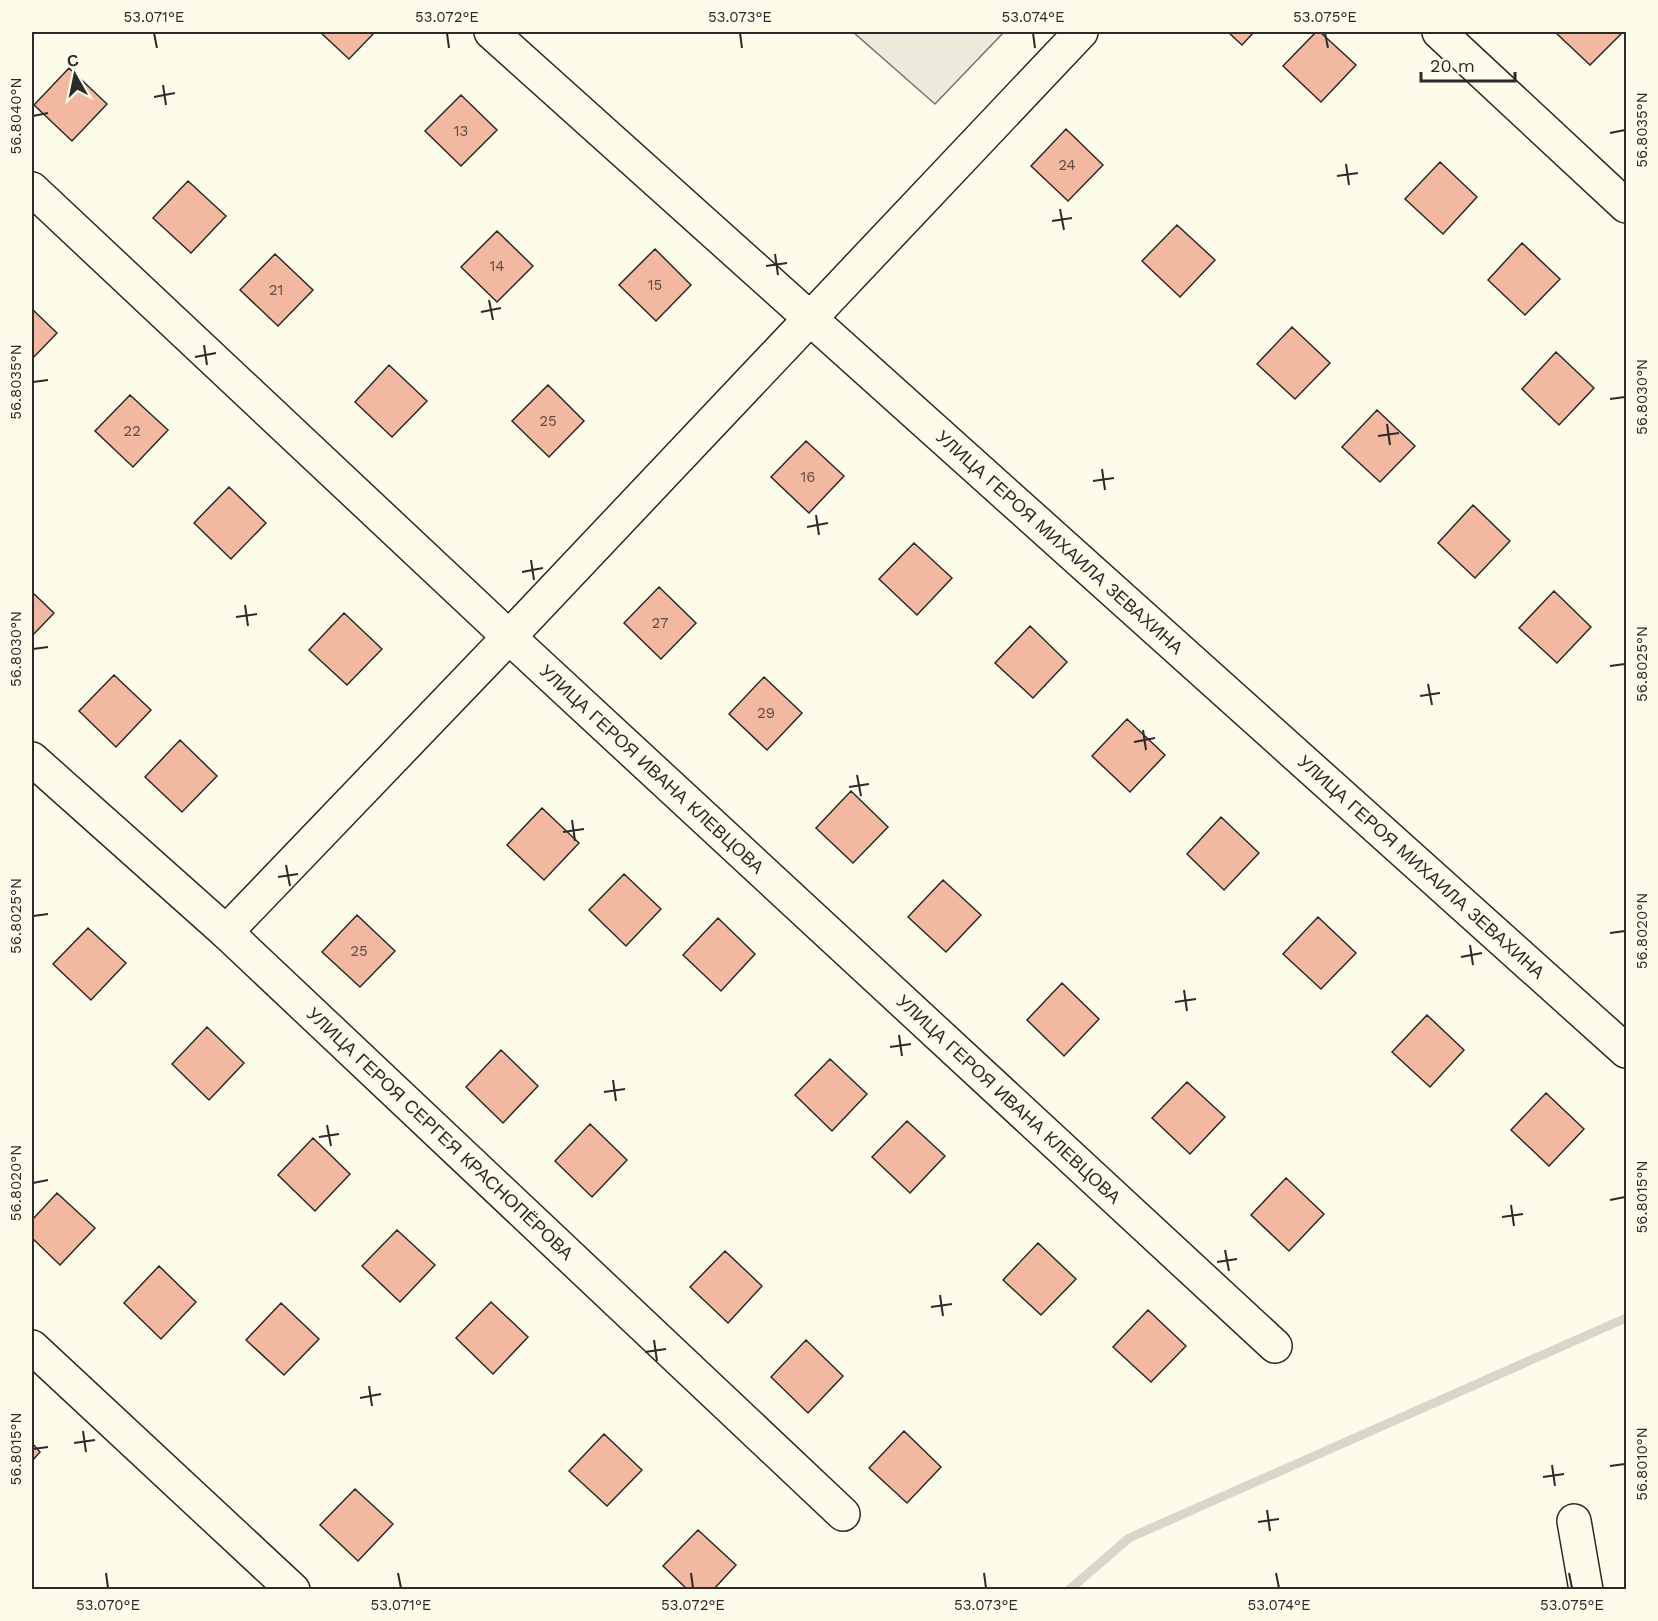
<svg xmlns="http://www.w3.org/2000/svg" width="1658" height="1621" font-family="'Work Sans',sans-serif">
  <rect width="100%" height="100%" fill="#fdfbea"/>
  <path fill="#ecebdb" stroke="#74746e" stroke-width="1.5" d="M853 32H1004L935 104Z"/>
  <g fill="none" stroke-linecap="round" stroke-linejoin="round">
    <path stroke="#d8d7c9" stroke-width="9" d="M1069 1590 1129 1538 1626 1318"/>
  </g>
  <path fill="#f2b8a0" stroke="#2b2b2b" stroke-width="1.5" d="M320 32H375L349 59Z
    M1228 32H1254L1242 45Z
    M1316 32H1320L1356 65 1321 102 1283 66Z
    M1555 32H1623L1590 65Z
    M69 68 107 104 72 141 34 105Z
    M461 95 497 130 461 166 425 131Z
    M1066 129 1103 165 1068 201 1031 166Z
    M1440 162 1477 197 1443 234 1405 199Z
    M188 181 226 216 191 253 153 218Z
    M1177 225 1215 260 1180 297 1142 261Z
    M497 231 533 266 497 302 461 267Z
    M1522 243 1560 279 1525 315 1488 280Z
    M655 249 691 285 656 321 619 285Z
    M275 254 313 290 278 326 240 290Z
    M32 309 57 333 32 359Z
    M1292 327 1330 363 1295 399 1257 364Z
    M1556 352 1594 388 1559 425 1522 389Z
    M389 365 427 401 392 437 355 402Z
    M548 385 584 421 549 457 512 421Z
    M130 395 168 430 133 467 95 431Z
    M1377 410 1415 446 1380 482 1342 447Z
    M806 441 844 476 809 513 771 477Z
    M229 487 266 523 231 559 194 523Z
    M1473 505 1510 541 1475 578 1438 543Z
    M914 543 952 578 917 615 879 579Z
    M659 587 696 623 661 659 624 623Z
    M1554 591 1591 627 1557 663 1519 628Z
    M32 592 54 613 32 636Z
    M344 613 382 649 347 685 309 650Z
    M1030 626 1067 662 1033 698 995 663Z
    M114 675 151 710 116 747 79 711Z
    M764 677 802 713 767 750 729 714Z
    M1127 719 1165 755 1130 792 1092 756Z
    M180 740 217 776 182 812 145 777Z
    M851 791 888 827 853 863 816 828Z
    M542 808 579 843 544 880 507 845Z
    M1221 817 1259 853 1224 890 1187 854Z
    M624 874 661 909 626 946 589 910Z
    M943 880 981 915 946 952 908 917Z
    M357 915 395 951 360 987 322 952Z
    M1318 917 1356 953 1321 989 1283 954Z
    M718 918 755 954 721 991 683 955Z
    M88 928 126 963 91 1000 53 964Z
    M1062 983 1099 1019 1064 1056 1027 1020Z
    M1427 1015 1464 1050 1430 1087 1392 1052Z
    M207 1027 244 1063 209 1100 172 1064Z
    M501 1050 538 1086 503 1123 466 1087Z
    M830 1059 867 1094 832 1131 795 1095Z
    M1187 1082 1225 1117 1190 1154 1152 1118Z
    M1546 1093 1584 1129 1549 1166 1511 1130Z
    M907 1121 945 1156 910 1193 872 1157Z
    M590 1124 627 1160 592 1197 555 1161Z
    M313 1138 350 1174 315 1211 278 1175Z
    M1286 1178 1324 1214 1289 1251 1251 1215Z
    M57 1193 95 1228 60 1265 32 1238V1220Z
    M397 1230 435 1265 400 1302 362 1266Z
    M1038 1243 1076 1279 1041 1315 1003 1280Z
    M725 1251 762 1286 728 1323 690 1287Z
    M159 1266 196 1302 161 1339 124 1303Z
    M491 1302 528 1337 493 1374 456 1338Z
    M281 1303 319 1339 284 1375 246 1340Z
    M1148 1310 1186 1346 1151 1382 1113 1347Z
    M806 1340 843 1376 808 1413 771 1377Z
    M904 1431 941 1467 907 1503 869 1468Z
    M604 1434 642 1470 607 1506 569 1471Z
    M32 1443 40 1452 32 1461Z
    M355 1489 393 1524 358 1561 320 1525Z
    M698 1530 736 1565 713 1590H688L663 1566Z"/>
  <g fill="none" stroke-linecap="round" stroke-linejoin="round">
    <defs>
      <g id="minor">
        <path id="s1" d="M491 32 1626 1051"/>
        <path d="M1439 32 1626 206"/>
        <path id="s2" d="M32 189 509 637 1275 1346"/>
        <path id="s3" d="M32 759 226 932 843 1514"/>
        <path d="M226 932 509 637 1081 32"/>
        <path d="M32 1347 293 1590"/>
        <path d="M1574 1521 1586 1590"/>
      </g>
    </defs>
    <use href="#minor" stroke="#2b2b2b" stroke-width="36"/>
    <use href="#minor" stroke="#fdfbea" stroke-width="33"/>
  </g>
  <path fill="none" stroke="#2b2b2b" stroke-width="2" d="M154 33 157 48M447 33 449 48M740 33 742 48M1033 33 1035 48M1325 33 1328 48M163 85 166 105M154 97 175 93M33 116 48 113M1610 133 1625 130M1346 164 1349 185M1337 176 1358 173M1060 209 1064 230M1052 221 1072 218M775 254 778 275M766 266 787 263M489 300 493 320M481 312 501 308M204 345 207 365M195 357 216 353M33 382 48 380M1610 399 1625 397M1387 424 1390 445M1378 436 1399 433M1102 469 1105 490M1093 481 1114 478M816 515 819 535M807 527 828 523M531 560 534 580M522 572 543 568M245 605 248 626M236 617 257 614M33 649 48 647M1610 666 1625 664M1428 684 1432 705M1420 696 1440 693M1143 730 1146 750M1134 742 1155 738M857 775 861 796M849 787 869 784M572 820 575 841M563 832 584 829M286 865 290 886M278 877 298 874M33 916 48 914M1610 933 1625 931M1470 945 1473 965M1461 957 1482 953M1184 990 1187 1011M1175 1002 1196 999M899 1035 902 1056M890 1047 911 1044M613 1080 616 1101M604 1092 625 1089M327 1125 331 1146M319 1137 339 1134M33 1183 48 1180M1610 1200 1625 1197M1511 1205 1514 1226M1502 1217 1523 1214M1225 1250 1229 1271M1217 1262 1237 1259M940 1295 943 1316M931 1307 952 1304M654 1340 657 1361M645 1352 666 1349M369 1386 372 1406M360 1398 381 1394M83 1431 86 1452M74 1443 95 1440M33 1449 48 1447M1552 1465 1555 1486M1610 1466 1625 1464M1543 1477 1564 1474M1267 1510 1270 1531M1258 1522 1279 1519M106 1573 108 1588M398 1573 401 1588M691 1573 693 1588M984 1573 986 1588M1276 1573 1279 1588M1569 1573 1572 1588"/>
  <g text-anchor="middle" stroke-width="4.5" stroke-linejoin="round" paint-order="stroke">
    <g font-size="15" fill="#5d4e48">
      <text x="461" y="136">13</text>
      <text x="1067" y="170">24</text>
      <text x="497" y="271">14</text>
      <text x="655" y="290">15</text>
      <text x="276" y="295">21</text>
      <text x="548" y="426">25</text>
      <text x="132" y="436">22</text>
      <text x="808" y="482">16</text>
      <text x="660" y="628">27</text>
      <text x="766" y="718">29</text>
      <text x="359" y="956">25</text>
    </g>
    <g font-size="18" fill="#2b2b2b" stroke="#fdfbea">
      <text dy="6" stroke="none"><textPath href="#s1" startOffset="764">УЛИЦА ГЕРОЯ МИХАИЛА ЗЕВАХИНА</textPath></text>
      <text dy="6" stroke="none"><textPath href="#s2" startOffset="849">УЛИЦА ГЕРОЯ ИВАНА КЛЕВЦОВА</textPath></text>
      <text dy="6" stroke="none"><textPath href="#s1" startOffset="1250">УЛИЦА ГЕРОЯ МИХАИЛА ЗЕВАХИНА</textPath></text>
      <text dy="6" stroke="none"><textPath href="#s2" startOffset="1335">УЛИЦА ГЕРОЯ ИВАНА КЛЕВЦОВА</textPath></text>
      <text dy="6" stroke="none"><textPath href="#s3" startOffset="554">УЛИЦА ГЕРОЯ СЕРГЕЯ КРАСНОПЁРОВА</textPath></text>
    </g>
  </g>
  <rect width="1658" height="1621" fill="none" stroke="#fdfbea" stroke-width="66"/>
  <g transform="translate(75 75) rotate(351)" stroke="#fdfbea" stroke-width="4.5" paint-order="stroke">
  <path d="M0-4.5L10 22L0 15L-10 22Z" fill="#2b2b2b"/>
  <text y="-9" font-size="16" font-weight="bold" text-anchor="middle" fill="#2b2b2b">С</text>
  </g>
  <path d="M1421 72v9h94v-9" fill="none" stroke="#2b2b2b" stroke-width="3"/>
  <text x="1430" y="72" font-size="18" fill="#2b2b2b" stroke="#fdfbea" stroke-width="4.5" paint-order="stroke">20 m</text>
  <rect x="33" y="33" width="1592" height="1555" fill="none" stroke="#2b2b2b" stroke-width="2"/>
  <g font-size="15" text-anchor="middle" fill="#2b2b2b">
    <text x="154" y="22">53.071°E</text>
    <text x="447" y="22">53.072°E</text>
    <text x="740" y="22">53.073°E</text>
    <text x="1033" y="22">53.074°E</text>
    <text x="1325" y="22">53.075°E</text>
    <text transform="translate(16 116) rotate(-90)" y="5">56.8040°N</text>
    <text transform="translate(1642 130) rotate(-90)" y="5">56.8035°N</text>
    <text transform="translate(16 382) rotate(-90)" y="5">56.8035°N</text>
    <text transform="translate(1642 397) rotate(-90)" y="5">56.8030°N</text>
    <text transform="translate(16 649) rotate(-90)" y="5">56.8030°N</text>
    <text transform="translate(1642 664) rotate(-90)" y="5">56.8025°N</text>
    <text transform="translate(16 916) rotate(-90)" y="5">56.8025°N</text>
    <text transform="translate(1642 931) rotate(-90)" y="5">56.8020°N</text>
    <text transform="translate(16 1183) rotate(-90)" y="5">56.8020°N</text>
    <text transform="translate(1642 1197) rotate(-90)" y="5">56.8015°N</text>
    <text transform="translate(16 1449) rotate(-90)" y="5">56.8015°N</text>
    <text transform="translate(1642 1464) rotate(-90)" y="5">56.8010°N</text>
    <text x="108" y="1610">53.070°E</text>
    <text x="401" y="1610">53.071°E</text>
    <text x="693" y="1610">53.072°E</text>
    <text x="986" y="1610">53.073°E</text>
    <text x="1279" y="1610">53.074°E</text>
    <text x="1572" y="1610">53.075°E</text>
  </g>
</svg>
